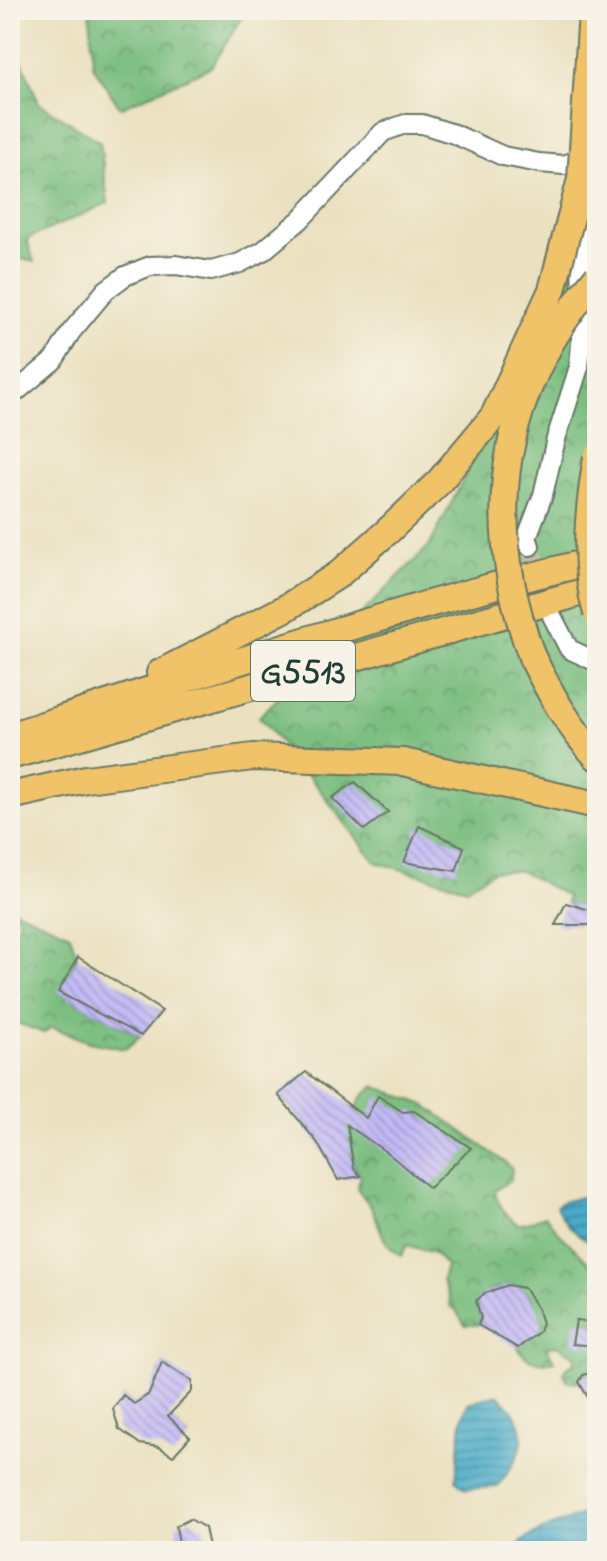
<svg xmlns="http://www.w3.org/2000/svg" width="607" height="1561" font-family="'Indie Flower',sans-serif">
  <defs>
    <pattern id="forest-crowns" width="20" height="18" patternUnits="userSpaceOnUse" patternTransform="scale(2)"><rect width="20" height="18" fill="#7bbe80"/><path d="M2 6a3 3 0 1 1 6 0M12 15a3 3 0 1 1 6 0" fill="none" stroke="#649c6a"/></pattern>
    <pattern id="water-rules" width="6" height="5" patternUnits="userSpaceOnUse" patternTransform="scale(2)"><rect width="6" height="5" fill="#48aac7"/><path d="M0 2.5h6" fill="none" stroke="#3b8ca2"/></pattern>
    <pattern id="building-back-hatch" width="6" height="6" patternUnits="userSpaceOnUse" patternTransform="scale(2)"><rect width="6" height="6" fill="#c3b9f6"/><path d="M-1 5l2 2M0 0l6 6M5-1l2 2" fill="none" stroke="#9e98c8"/></pattern>
  </defs>
  <rect width="100%" height="100%" fill="#f7f3e8"/>
  <filter id="ink" filterUnits="userSpaceOnUse"><feTurbulence type="fractalNoise" baseFrequency=".0125" numOctaves="2"/><feDisplacementMap in="SourceGraphic" scale="16" xChannelSelector="R" yChannelSelector="G"/><feConvolveMatrix kernelMatrix="1 2 1 2 8 2 1 2 1" color-interpolation-filters="sRGB"/></filter>
  <filter id="wash" filterUnits="userSpaceOnUse"><feTurbulence type="fractalNoise" baseFrequency=".006" numOctaves="4" result="noise"/><feDisplacementMap in="SourceGraphic" scale="32" xChannelSelector="R" yChannelSelector="G"/><feGaussianBlur stdDeviation="1.8" result="paint"/><feColorMatrix in="noise" values="0 0 0 0 0 0 0 0 0 0 0 0 0 0 0 0 0 1.4 0 .05"/><feComposite in="paint" operator="in"/></filter>
  <g filter="url(#wash)">
    <rect width="100%" height="100%" fill="#ebe1c0"/>
    <path fill="url(#forest-crowns)" stroke="#4d7e5a" stroke-width="2" d="M90 10H246L211 67 120 108 93 66Z
      M10 32 39 103 100 142 108 203 27 239 34 262 10 256Z
      M597 215V904L591 911 566 903 567 896 520 871H494L466 888 375 862 315 784 259 717 430 545Z
      M15 910 70 934 77 957 59 992 141 1036 125 1049 89 1042 51 1027 44 1033 17 1023 10 1014V929L20 925Z
      M374 1086 425 1105 506 1163 512 1169 511 1179 495 1191C497 1205 507 1215 517 1224 528 1225 535 1218 546 1216L558 1232 597 1271V1370L583 1375 579 1382 568 1381 563 1373 566 1367 575 1363V1356L557 1345 546 1347 554 1361C540 1365 526 1361 518 1348 525 1337 538 1336 542 1323L531 1298 523 1288C503 1285 491 1287 476 1301L481 1318 478 1325H465L455 1309 450 1306V1299L442 1280 446 1266 434 1253 407 1245 401 1256C381 1244 382 1229 373 1211 369 1203 362 1195 357 1188L361 1176C350 1166 352 1144 344 1129L362 1097Z"/>
    <path fill="url(#water-rules)" stroke="#34747e" stroke-width="2" d="M597 1193V1249C578 1232 568 1231 556 1206L562 1202Z
      M497 1394C535 1428 526 1450 497 1487L466 1489 456 1480 462 1419 468 1403Z
      M597 1510V1551H512C525 1533 575 1517 597 1510Z"/>
    <g id="blocks">
      <path fill="url(#building-back-hatch)" d="M355 782 388 812 364 830 332 798Z
        M419 826 464 847 456 871 404 862Z
        M566 903 597 912V925H555Z
        M78 957 162 1011 141 1036 58 992Z
        M306 1072 366 1118 378 1096 403 1112 414 1111 471 1148 429 1188 389 1154 347 1125 354 1169 361 1176 338 1180 317 1142 278 1095Z
        M508 1285 524 1288 537 1308 542 1323 539 1332 518 1348 478 1325 481 1318 476 1301 485 1293Z
        M576 1320 597 1325V1346L572 1344Z
        M162 1362 192 1381V1391L168 1416 190 1437 173 1456 159 1447 140 1444 119 1429 113 1409 123 1395 134 1404 149 1394Z
        M597 1371V1413L579 1382 583 1375Z
        M190 1519 205 1528 210 1551H180L176 1526Z"/>
    </g>
  </g>
  <g filter="url(#ink)">
    <use href="#blocks" fill-opacity="0" stroke="#667665" stroke-width="2"/>
    <g fill="none" stroke-linecap="round" stroke-linejoin="round">
      <path stroke="#c2c0a4" stroke-width="18" stroke-dasharray="18 9" stroke-linecap="butt" d="M530 546 550 612"/>
      <defs>
        <path id="minor" d="M10 397 54 360 71 332 106 290 125 276 150 266 176 265 211 271 240 263 263 251 300 220 383 132 405 124H422L454 134 503 156 539 163 564 165 597 153
          M530 546 527 537 543 495 556 439 579 367 582 332 581 229 597 168
          M552 616 569 649 597 662"/>
        <path id="highway" d="M532 657C550 693 569 728 597 757
          M160 673 286 608 338 575 389 530
          M10 736C204 672 398 607 597 560
          M10 756 597 588
          M10 796 86 779 253 757 403 762 597 805"/>
      </defs>
      <use href="#minor" stroke="#667665" stroke-width="22"/>
      <use href="#highway" stroke="#667665" stroke-width="30"/>
      <use href="#minor" stroke="#fff" stroke-width="18"/>
      <use href="#highway" stroke="#f0c369" stroke-width="26"/>
      <defs>
        <path id="highway-bridge" d="M597 457C589 506 582 564 597 613
          M389 530 438 483 494 416 552 290 581 179 592 12
          M532 657C481 516 499 393 597 277"/>
      </defs>
      <use href="#highway-bridge" stroke="#667665" stroke-width="30" stroke-linecap="butt"/>
      <use href="#highway-bridge" stroke="#f0c369" stroke-width="26"/>
    </g>
  </g>
  <g text-anchor="middle" stroke-width="7" stroke-linejoin="round" paint-order="stroke">
    <rect fill="#f7f3e8" stroke="#60746a" stroke-width="2" x="251" y="641" width="104" height="60" rx="6"/>
    <g font-size="34" font-weight="bold" fill="#1f3d34">
      <text x="303" y="683">G5513</text>
    </g>
  </g>
  <rect width="607" height="1561" fill="none" stroke="#f7f3e8" stroke-width="40"/>
</svg>
